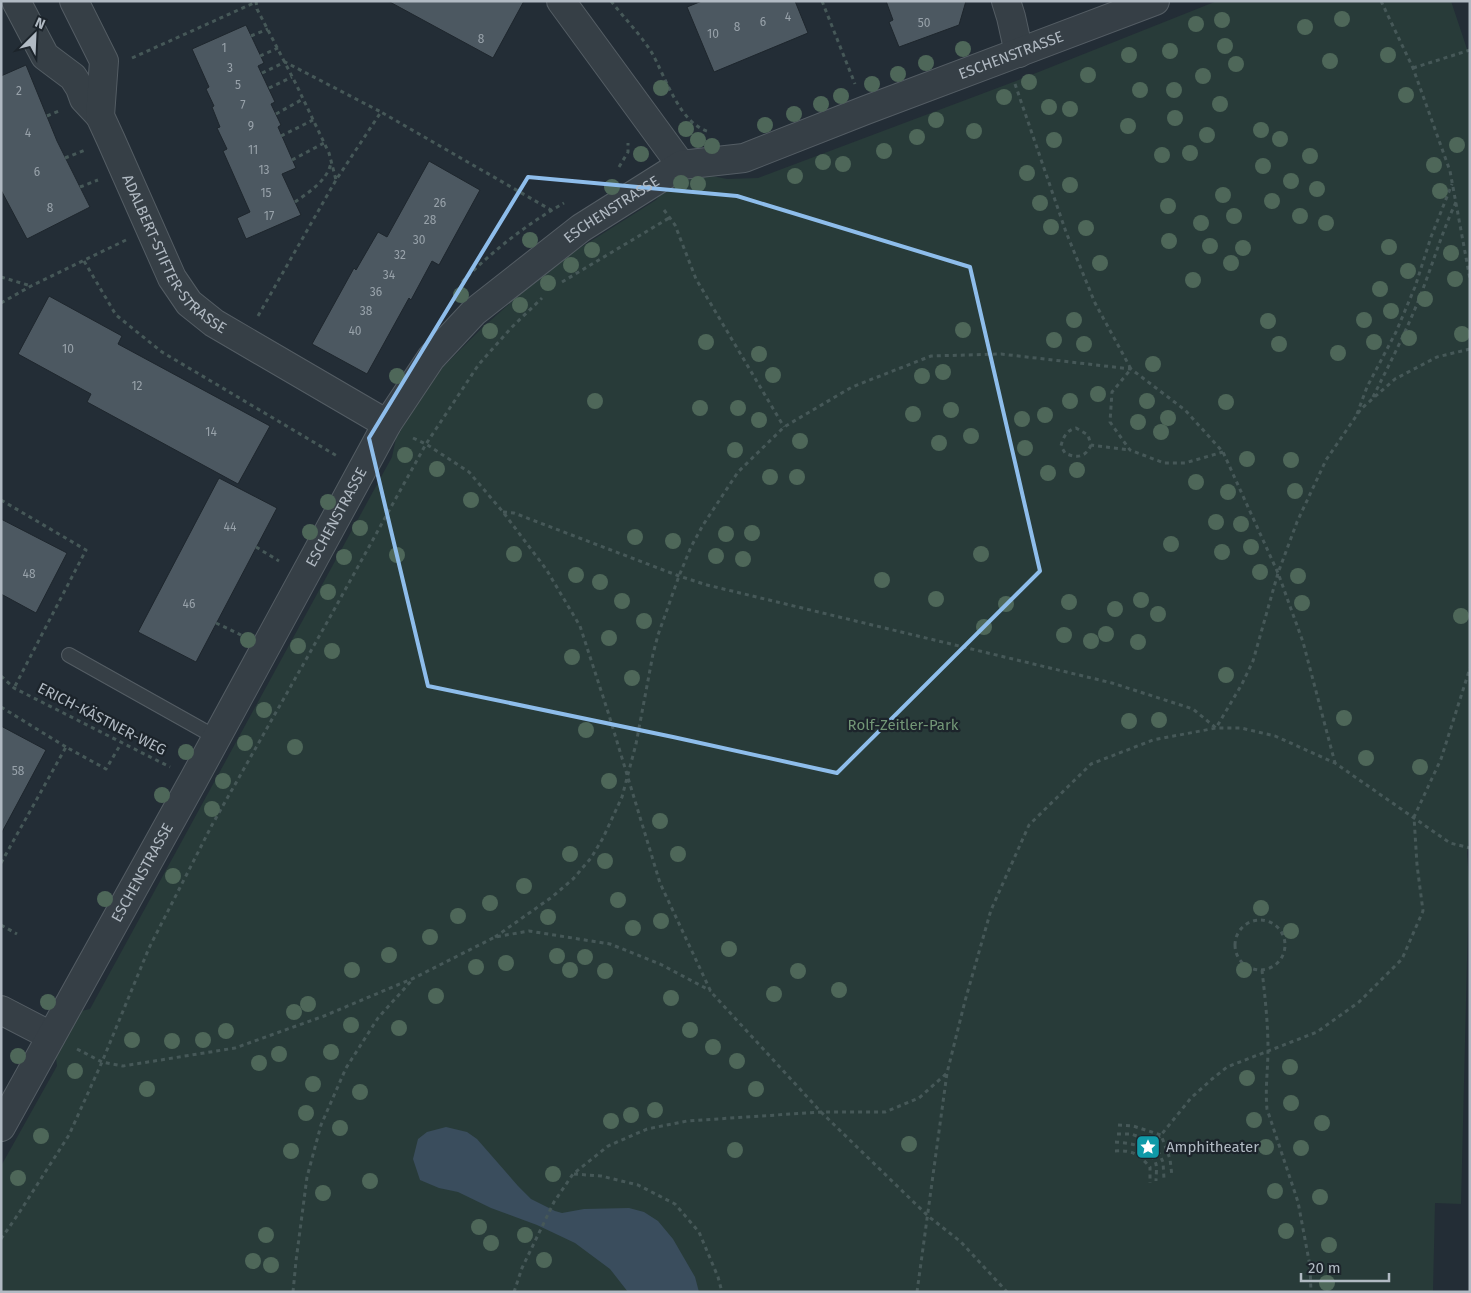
<svg xmlns="http://www.w3.org/2000/svg" width="1471" height="1293" font-family="'Fira Sans',sans-serif">
  <rect width="100%" height="100%" fill="#232d36"/>
  <path fill="#283b39" d="M1217 1H1451L1470 58V833L1467 853 1469 879 1461 1204 1435 1203 1433 1292H1V1166L57 1066 56 1058 81 1011 90 1009 392 457 396 438 432 378 481 329 553 265 656 200 673 181 698 173 727 179 758 178 1021 79Z"/>
  <path fill="#3a4d5d" d="M446 1127 467 1132 477 1139 518 1186 531 1199 555 1211 562 1213 584 1209 629 1208 644 1212 658 1221 673 1239 695 1277 699 1292H628L610 1269 575 1243 537 1225 491 1208 458 1192 439 1188 420 1180 413 1159 418 1139 427 1132Z"/>
  <path fill="#4c5861" stroke="#1e262d" d="M388 1H524L493 58Z
    M702 1H795L808 33 714 72 687 7Z
    M886 1H966L959 25 899 47 889 22 893 20Z
    M246 25 264 63 258 66 275 102 271 104 281 125 278 127 296 168 282 174 301 215 246 239 237 218 250 212 223 151 227 149 217 128 220 127 212 107 214 106 206 89 209 87 192 49Z
    M26 65 57 141 90 207 27 239 1 190V76Z
    M429 161 480 190 439 265 432 261 411 300 409 298 367 374 312 344 354 268 356 270 378 232 387 237Z
    M49 296 122 336 118 344 270 426 238 484 87 402 91 394 18 354Z
    M219 478 277 508 196 662 138 632Z
    M1 519 67 553 36 613 1 594Z
    M1 726 46 750 1 834Z"/>
  <g fill="none" stroke-linecap="round" stroke-linejoin="round">
    <defs>
      <path id="service" d="M69 655 217 738"/>
      <g id="minor">
        <path d="M16 1 45 56 73 77 80 88 84 99 100 116"/>
        <path id="s1" d="M74 1 104 61 100 116 111 140 172 278 189 303 214 323 387 424"/>
        <path d="M561 1 681 165"/>
        <path d="M1006 1 1011 17 1019 53"/>
        <path d="M1 1010 51 1036"/>
        <path id="s2" d="M1 1127 194 779 387 424 431 358 474 312 581 228 681 165 744 158 866 110 1155 1"/>
      </g>
    </defs>
    <use href="#service" stroke="#545d64" stroke-width="16"/>
    <use href="#minor" stroke="#545d64" stroke-width="30"/>
    <path stroke="#465858" stroke-width="3" stroke-dasharray="4 4" stroke-linecap="butt" d="M256 1 257 9 296 84 329 153 336 180 381 112 551 210
      M611 1C624 18 641 35 652 53 666 78 680 125 710 132
      M822 1 855 84
      M1381 1 1413 68 1450 171 1470 279
      M251 36 268 29
      M260 56 278 48
      M132 58 256 2
      M1413 68 1470 50
      M262 73 285 62 381 112
      M1015 84 1066 232 1095 303 1131 369 1112 392 1110 422 1130 450 1164 463H1185L1223 452
      M269 88 292 77
      M276 114 303 99
      M47 116 59 111
      M281 136 313 120
      M65 158 85 150
      M292 160 324 143
      M619 167 628 152V143
      M80 187 98 180
      M295 202C309 192 327 181 331 163
      M664 210 675 225 696 279 784 427
      M84 261 116 315 162 352 337 456
      M1 277 31 286
      M462 282C492 251 527 224 564 203
      M562 282 669 218
      M1 303 31 286 126 240
      M258 316 336 180
      M1373 397C1389 365 1406 332 1419 299 1432 267 1441 234 1456 202
      M1357 414 1367 387 1396 332 1415 287 1431 237 1452 184
      M413 438 426 444 469 472 503 512 546 569 580 626 608 712 660 883 711 992 821 1112 928 1216 961 1242 1007 1292
      M1091 445C1086 457 1077 459 1065 453L1061 446C1063 437 1067 430 1076 428L1088 435 1091 445 1129 450
      M1 500 86 550 14 688
      M503 512 514 513 679 576 707 585 1112 683 1193 709 1216 728 1242 684 1253 661 1278 573 1297 522 1326 460 1361 409 1395 379 1437 357 1470 349
      M256 547 279 561
      M216 623 241 635
      M1 676 14 688 170 767
      M1 707 66 747
      M1 863 66 747 106 769 122 742
      M1235 945a25 25 0 1 1 50 0a25 25 0 1 1-50 0Z
      M1 925 17 934
      M495 937 552 897 573 879 591 858 603 838 622 797 636 744 653 654 658 635 679 576 691 547 703 525 738 472 784 427 852 387 931 356 1001 354 1131 369 1185 410 1223 452 1278 573 1303 642 1335 763
      M1262 970C1265 997 1268 1023 1268 1049 1268 1069 1265 1089 1267 1109L1298 1202 1310 1266 1311 1292
      M77 1049 102 1062 123 1066 235 1048 324 1016 414 978 495 937 529 931 610 944 660 964 711 991
      M1118 1125 1133 1126 1161 1135 1170 1159 1172 1176
      M1117 1134H1131L1154 1142 1163 1162 1164 1179
      M1115 1142C1132 1143 1150 1146 1156 1164 1157 1169 1156 1176 1156 1181
      M1115 1151C1133 1150 1138 1154 1150 1167V1183
      M1141 1157 1161 1135 1191 1098 1212 1079 1227 1067 1317 1032 1359 1002 1402 959 1423 911 1417 865 1414 817 1441 759 1470 668
      M574 1174 601 1176 638 1185 675 1204 699 1232 718 1277 722 1292
      M1 1239 19 1213 69 1135 102 1062 149 948 212 825 325 626 426 444 479 364 512 327 542 298
      M293 1292 296 1261 307 1177 321 1125 346 1068 378 1018 412 980
      M514 1292 522 1268 554 1202 573 1174 608 1146 647 1129 687 1121 821 1112H885L919 1098 947 1073
      M917 1292 947 1073 965 1001 991 910 1029 825 1091 764 1153 740 1216 728H1241L1275 736 1335 763 1450 843 1470 848"/>
    <use href="#service" stroke="#363f46" stroke-width="14"/>
    <use href="#minor" stroke="#363f46" stroke-width="28"/>
  </g>
  <g fill="#4e6759">
    <circle cx="1342" cy="19" r="8"/>
    <circle cx="1222" cy="20" r="8"/>
    <circle cx="1196" cy="24" r="8"/>
    <circle cx="1305" cy="27" r="8"/>
    <circle cx="1225" cy="46" r="8"/>
    <circle cx="963" cy="49" r="8"/>
    <circle cx="1170" cy="51" r="8"/>
    <circle cx="1129" cy="55" r="8"/>
    <circle cx="1388" cy="55" r="8"/>
    <circle cx="1330" cy="61" r="8"/>
    <circle cx="926" cy="63" r="8"/>
    <circle cx="1236" cy="64" r="8"/>
    <circle cx="898" cy="74" r="8"/>
    <circle cx="1088" cy="75" r="8"/>
    <circle cx="1203" cy="76" r="8"/>
    <circle cx="1029" cy="82" r="8"/>
    <circle cx="872" cy="84" r="8"/>
    <circle cx="661" cy="88" r="8"/>
    <circle cx="1140" cy="90" r="8"/>
    <circle cx="1174" cy="90" r="8"/>
    <circle cx="1406" cy="95" r="8"/>
    <circle cx="841" cy="96" r="8"/>
    <circle cx="1004" cy="97" r="8"/>
    <circle cx="821" cy="104" r="8"/>
    <circle cx="1220" cy="104" r="8"/>
    <circle cx="1049" cy="107" r="8"/>
    <circle cx="1070" cy="109" r="8"/>
    <circle cx="794" cy="114" r="8"/>
    <circle cx="1175" cy="118" r="8"/>
    <circle cx="936" cy="120" r="8"/>
    <circle cx="765" cy="125" r="8"/>
    <circle cx="1128" cy="126" r="8"/>
    <circle cx="686" cy="129" r="8"/>
    <circle cx="1261" cy="130" r="8"/>
    <circle cx="974" cy="131" r="8"/>
    <circle cx="1207" cy="135" r="8"/>
    <circle cx="917" cy="137" r="8"/>
    <circle cx="1280" cy="139" r="8"/>
    <circle cx="698" cy="140" r="8"/>
    <circle cx="1054" cy="140" r="8"/>
    <circle cx="1457" cy="145" r="8"/>
    <circle cx="712" cy="146" r="8"/>
    <circle cx="884" cy="151" r="8"/>
    <circle cx="1190" cy="153" r="8"/>
    <circle cx="641" cy="154" r="8"/>
    <circle cx="1162" cy="155" r="8"/>
    <circle cx="1310" cy="156" r="8"/>
    <circle cx="823" cy="162" r="8"/>
    <circle cx="843" cy="164" r="8"/>
    <circle cx="1434" cy="165" r="8"/>
    <circle cx="1263" cy="166" r="8"/>
    <circle cx="1027" cy="173" r="8"/>
    <circle cx="795" cy="176" r="8"/>
    <circle cx="1291" cy="181" r="8"/>
    <circle cx="681" cy="183" r="8"/>
    <circle cx="698" cy="184" r="8"/>
    <circle cx="1070" cy="185" r="8"/>
    <circle cx="612" cy="187" r="8"/>
    <circle cx="1317" cy="189" r="8"/>
    <circle cx="1440" cy="191" r="8"/>
    <circle cx="1223" cy="195" r="8"/>
    <circle cx="1272" cy="201" r="8"/>
    <circle cx="1040" cy="203" r="8"/>
    <circle cx="1168" cy="206" r="8"/>
    <circle cx="1234" cy="216" r="8"/>
    <circle cx="1300" cy="216" r="8"/>
    <circle cx="1201" cy="223" r="8"/>
    <circle cx="1326" cy="223" r="8"/>
    <circle cx="1051" cy="227" r="8"/>
    <circle cx="1086" cy="228" r="8"/>
    <circle cx="530" cy="240" r="8"/>
    <circle cx="1169" cy="241" r="8"/>
    <circle cx="1210" cy="246" r="8"/>
    <circle cx="1389" cy="247" r="8"/>
    <circle cx="1243" cy="248" r="8"/>
    <circle cx="592" cy="250" r="8"/>
    <circle cx="1451" cy="253" r="8"/>
    <circle cx="1100" cy="263" r="8"/>
    <circle cx="1231" cy="263" r="8"/>
    <circle cx="571" cy="265" r="8"/>
    <circle cx="1408" cy="271" r="8"/>
    <circle cx="1455" cy="279" r="8"/>
    <circle cx="1193" cy="280" r="8"/>
    <circle cx="548" cy="283" r="8"/>
    <circle cx="1380" cy="289" r="8"/>
    <circle cx="461" cy="295" r="8"/>
    <circle cx="1425" cy="299" r="8"/>
    <circle cx="520" cy="305" r="8"/>
    <circle cx="1391" cy="311" r="8"/>
    <circle cx="1074" cy="320" r="8"/>
    <circle cx="1364" cy="320" r="8"/>
    <circle cx="1268" cy="321" r="8"/>
    <circle cx="963" cy="330" r="8"/>
    <circle cx="490" cy="331" r="8"/>
    <circle cx="1462" cy="334" r="8"/>
    <circle cx="1409" cy="338" r="8"/>
    <circle cx="1054" cy="340" r="8"/>
    <circle cx="706" cy="342" r="8"/>
    <circle cx="1374" cy="342" r="8"/>
    <circle cx="1084" cy="344" r="8"/>
    <circle cx="1279" cy="344" r="8"/>
    <circle cx="1338" cy="353" r="8"/>
    <circle cx="759" cy="354" r="8"/>
    <circle cx="1153" cy="364" r="8"/>
    <circle cx="943" cy="372" r="8"/>
    <circle cx="773" cy="375" r="8"/>
    <circle cx="397" cy="376" r="8"/>
    <circle cx="922" cy="376" r="8"/>
    <circle cx="1098" cy="394" r="8"/>
    <circle cx="595" cy="401" r="8"/>
    <circle cx="1070" cy="401" r="8"/>
    <circle cx="1147" cy="401" r="8"/>
    <circle cx="1226" cy="402" r="8"/>
    <circle cx="700" cy="408" r="8"/>
    <circle cx="738" cy="408" r="8"/>
    <circle cx="951" cy="410" r="8"/>
    <circle cx="913" cy="414" r="8"/>
    <circle cx="1045" cy="415" r="8"/>
    <circle cx="1168" cy="418" r="8"/>
    <circle cx="1022" cy="419" r="8"/>
    <circle cx="759" cy="420" r="8"/>
    <circle cx="1138" cy="422" r="8"/>
    <circle cx="1161" cy="432" r="8"/>
    <circle cx="971" cy="436" r="8"/>
    <circle cx="800" cy="441" r="8"/>
    <circle cx="939" cy="443" r="8"/>
    <circle cx="1025" cy="448" r="8"/>
    <circle cx="735" cy="450" r="8"/>
    <circle cx="405" cy="455" r="8"/>
    <circle cx="1247" cy="459" r="8"/>
    <circle cx="1291" cy="460" r="8"/>
    <circle cx="437" cy="469" r="8"/>
    <circle cx="1077" cy="470" r="8"/>
    <circle cx="1048" cy="473" r="8"/>
    <circle cx="770" cy="477" r="8"/>
    <circle cx="797" cy="477" r="8"/>
    <circle cx="1196" cy="482" r="8"/>
    <circle cx="1295" cy="491" r="8"/>
    <circle cx="1228" cy="492" r="8"/>
    <circle cx="471" cy="500" r="8"/>
    <circle cx="328" cy="502" r="8"/>
    <circle cx="1216" cy="522" r="8"/>
    <circle cx="1241" cy="524" r="8"/>
    <circle cx="360" cy="528" r="8"/>
    <circle cx="310" cy="532" r="8"/>
    <circle cx="752" cy="533" r="8"/>
    <circle cx="726" cy="534" r="8"/>
    <circle cx="635" cy="537" r="8"/>
    <circle cx="673" cy="541" r="8"/>
    <circle cx="1171" cy="544" r="8"/>
    <circle cx="1251" cy="547" r="8"/>
    <circle cx="1222" cy="552" r="8"/>
    <circle cx="514" cy="554" r="8"/>
    <circle cx="981" cy="554" r="8"/>
    <circle cx="397" cy="555" r="8"/>
    <circle cx="716" cy="556" r="8"/>
    <circle cx="344" cy="557" r="8"/>
    <circle cx="743" cy="559" r="8"/>
    <circle cx="1260" cy="572" r="8"/>
    <circle cx="576" cy="575" r="8"/>
    <circle cx="1298" cy="576" r="8"/>
    <circle cx="882" cy="580" r="8"/>
    <circle cx="600" cy="582" r="8"/>
    <circle cx="328" cy="592" r="8"/>
    <circle cx="936" cy="599" r="8"/>
    <circle cx="1141" cy="600" r="8"/>
    <circle cx="622" cy="601" r="8"/>
    <circle cx="1069" cy="602" r="8"/>
    <circle cx="1302" cy="603" r="8"/>
    <circle cx="1006" cy="604" r="8"/>
    <circle cx="1115" cy="609" r="8"/>
    <circle cx="1158" cy="614" r="8"/>
    <circle cx="1461" cy="616" r="8"/>
    <circle cx="644" cy="621" r="8"/>
    <circle cx="984" cy="627" r="8"/>
    <circle cx="1106" cy="634" r="8"/>
    <circle cx="1064" cy="635" r="8"/>
    <circle cx="609" cy="638" r="8"/>
    <circle cx="248" cy="640" r="8"/>
    <circle cx="1091" cy="641" r="8"/>
    <circle cx="1138" cy="642" r="8"/>
    <circle cx="298" cy="646" r="8"/>
    <circle cx="332" cy="651" r="8"/>
    <circle cx="572" cy="657" r="8"/>
    <circle cx="1226" cy="675" r="8"/>
    <circle cx="632" cy="678" r="8"/>
    <circle cx="264" cy="710" r="8"/>
    <circle cx="1344" cy="718" r="8"/>
    <circle cx="1159" cy="720" r="8"/>
    <circle cx="1129" cy="721" r="8"/>
    <circle cx="586" cy="730" r="8"/>
    <circle cx="245" cy="743" r="8"/>
    <circle cx="295" cy="747" r="8"/>
    <circle cx="186" cy="752" r="8"/>
    <circle cx="1366" cy="758" r="8"/>
    <circle cx="1420" cy="767" r="8"/>
    <circle cx="223" cy="781" r="8"/>
    <circle cx="609" cy="781" r="8"/>
    <circle cx="162" cy="795" r="8"/>
    <circle cx="212" cy="809" r="8"/>
    <circle cx="660" cy="821" r="8"/>
    <circle cx="570" cy="854" r="8"/>
    <circle cx="678" cy="854" r="8"/>
    <circle cx="605" cy="861" r="8"/>
    <circle cx="173" cy="876" r="8"/>
    <circle cx="524" cy="886" r="8"/>
    <circle cx="105" cy="899" r="8"/>
    <circle cx="618" cy="900" r="8"/>
    <circle cx="490" cy="903" r="8"/>
    <circle cx="1261" cy="908" r="8"/>
    <circle cx="458" cy="916" r="8"/>
    <circle cx="548" cy="917" r="8"/>
    <circle cx="661" cy="921" r="8"/>
    <circle cx="633" cy="928" r="8"/>
    <circle cx="1291" cy="931" r="8"/>
    <circle cx="430" cy="937" r="8"/>
    <circle cx="729" cy="949" r="8"/>
    <circle cx="389" cy="955" r="8"/>
    <circle cx="557" cy="956" r="8"/>
    <circle cx="585" cy="957" r="8"/>
    <circle cx="506" cy="963" r="8"/>
    <circle cx="476" cy="967" r="8"/>
    <circle cx="352" cy="970" r="8"/>
    <circle cx="570" cy="970" r="8"/>
    <circle cx="1244" cy="970" r="8"/>
    <circle cx="605" cy="971" r="8"/>
    <circle cx="798" cy="971" r="8"/>
    <circle cx="839" cy="990" r="8"/>
    <circle cx="774" cy="994" r="8"/>
    <circle cx="436" cy="996" r="8"/>
    <circle cx="671" cy="998" r="8"/>
    <circle cx="48" cy="1002" r="8"/>
    <circle cx="308" cy="1004" r="8"/>
    <circle cx="294" cy="1012" r="8"/>
    <circle cx="351" cy="1025" r="8"/>
    <circle cx="399" cy="1028" r="8"/>
    <circle cx="690" cy="1030" r="8"/>
    <circle cx="226" cy="1031" r="8"/>
    <circle cx="132" cy="1040" r="8"/>
    <circle cx="203" cy="1040" r="8"/>
    <circle cx="172" cy="1041" r="8"/>
    <circle cx="713" cy="1047" r="8"/>
    <circle cx="331" cy="1052" r="8"/>
    <circle cx="279" cy="1054" r="8"/>
    <circle cx="18" cy="1056" r="8"/>
    <circle cx="737" cy="1061" r="8"/>
    <circle cx="259" cy="1063" r="8"/>
    <circle cx="1290" cy="1067" r="8"/>
    <circle cx="75" cy="1071" r="8"/>
    <circle cx="1247" cy="1078" r="8"/>
    <circle cx="313" cy="1084" r="8"/>
    <circle cx="147" cy="1089" r="8"/>
    <circle cx="756" cy="1089" r="8"/>
    <circle cx="360" cy="1092" r="8"/>
    <circle cx="1291" cy="1103" r="8"/>
    <circle cx="655" cy="1110" r="8"/>
    <circle cx="306" cy="1113" r="8"/>
    <circle cx="631" cy="1115" r="8"/>
    <circle cx="1254" cy="1120" r="8"/>
    <circle cx="611" cy="1121" r="8"/>
    <circle cx="1322" cy="1123" r="8"/>
    <circle cx="340" cy="1128" r="8"/>
    <circle cx="41" cy="1136" r="8"/>
    <circle cx="909" cy="1144" r="8"/>
    <circle cx="1266" cy="1147" r="8"/>
    <circle cx="1301" cy="1148" r="8"/>
    <circle cx="735" cy="1150" r="8"/>
    <circle cx="291" cy="1151" r="8"/>
    <circle cx="553" cy="1174" r="8"/>
    <circle cx="18" cy="1178" r="8"/>
    <circle cx="370" cy="1181" r="8"/>
    <circle cx="1275" cy="1191" r="8"/>
    <circle cx="323" cy="1193" r="8"/>
    <circle cx="1320" cy="1197" r="8"/>
    <circle cx="479" cy="1227" r="8"/>
    <circle cx="1286" cy="1231" r="8"/>
    <circle cx="266" cy="1235" r="8"/>
    <circle cx="525" cy="1235" r="8"/>
    <circle cx="491" cy="1243" r="8"/>
    <circle cx="1329" cy="1245" r="8"/>
    <circle cx="544" cy="1260" r="8"/>
    <circle cx="253" cy="1261" r="8"/>
    <circle cx="271" cy="1265" r="8"/>
    <circle cx="1327" cy="1283" r="8"/>
  </g>
  <path fill="none" stroke="#8ebdeb" stroke-width="4" stroke-linejoin="round" d="M528 177 737 196 970 267 1040 571 837 773 673 737 428 686 369 438Z"/>
  <defs>
    <symbol id="sight-square" viewBox="-11 -11 22 22"><rect x="-9" y="-9" width="18" height="18" rx="4" fill="#0f9aa8" stroke="#1c242b"/><path d="M0-6L1.8-2.2L6-1.7L2.9 1.2L3.7 5.4L0 3.3L-3.7 5.4L-2.9 1.2L-6-1.7L-1.8-2.2Z" fill="#fff"/></symbol>
  </defs>
  <g fill-rule="evenodd">
    <use href="#sight-square" x="1134" y="1133" width="28" height="28"/>
  </g>
  <g text-anchor="middle" stroke-width="4.5" stroke-linejoin="round" paint-order="stroke">
    <g font-size="12" fill="#98a2aa">
      <text x="788" y="21">4</text>
      <text x="763" y="26">6</text>
      <text x="924" y="27">50</text>
      <text x="737" y="31">8</text>
      <text x="713" y="38">10</text>
      <text x="481" y="43">8</text>
      <text x="224" y="52">1</text>
      <text x="230" y="72">3</text>
      <text x="238" y="89">5</text>
      <text x="19" y="95">2</text>
      <text x="243" y="109">7</text>
      <text x="251" y="130">9</text>
      <text x="28" y="137">4</text>
      <text x="253" y="154">11</text>
      <text x="264" y="174">13</text>
      <text x="37" y="176">6</text>
      <text x="266" y="197">15</text>
      <text x="440" y="207">26</text>
      <text x="50" y="212">8</text>
      <text x="269" y="220">17</text>
      <text x="430" y="224">28</text>
      <text x="419" y="244">30</text>
      <text x="400" y="259">32</text>
      <text x="389" y="279">34</text>
      <text x="376" y="296">36</text>
      <text x="366" y="315">38</text>
      <text x="355" y="335">40</text>
      <text x="68" y="353">10</text>
      <text x="137" y="390">12</text>
      <text x="211" y="436">14</text>
      <text x="230" y="531">44</text>
      <text x="29" y="578">48</text>
      <text x="189" y="608">46</text>
      <text x="18" y="775">58</text>
    </g>
    <g font-size="15" fill="#b1bac3" stroke="#1c242b">
      <text dy="5" stroke="none"><textPath href="#s2" startOffset="1548">ESCHENSTRASSE</textPath></text>
      <text dy="5" stroke="none"><textPath href="#s2" startOffset="1116">ESCHENSTRASSE</textPath></text>
      <text dy="5" stroke="none"><textPath href="#s1" startOffset="281">ADALBERT-STIFTER-STRASSE</textPath></text>
      <text dy="5" stroke="none"><textPath href="#s2" startOffset="696">ESCHENSTRASSE</textPath></text>
      <text transform="translate(102 719) rotate(27)" y="5">ERICH-KÄSTNER-WEG</text>
      <text dy="5" stroke="none"><textPath href="#s2" startOffset="291">ESCHENSTRASSE</textPath></text>
    </g>
    <g font-size="15" fill="#729676" stroke="#1c242b">
      <text x="903" y="730">Rolf-Zeitler-Park</text>
    </g>
    <g font-size="15" fill="#b1bac3" stroke="#1c242b" text-anchor="start">
      <text x="1166" y="1152">Amphitheater</text>
    </g>
  </g>
  <rect width="1471" height="1293" fill="none" stroke="#b1bac3" stroke-width="5"/>
  <g transform="translate(35 35) rotate(24)" stroke="#1c242b" stroke-width="4" paint-order="stroke">
  <path d="M0-4L9 19L0 12L-9 19Z" fill="#b1bac3"/>
  <text y="-8" font-size="14" font-weight="bold" text-anchor="middle" fill="#b1bac3">N</text>
  </g>
  <path d="M1301 1273v8h88v-8" fill="none" stroke="#b1bac3" stroke-width="2.5"/>
  <text x="1308" y="1273" font-size="15" fill="#b1bac3" stroke="#1c242b" stroke-width="4" paint-order="stroke">20 m</text>
</svg>
